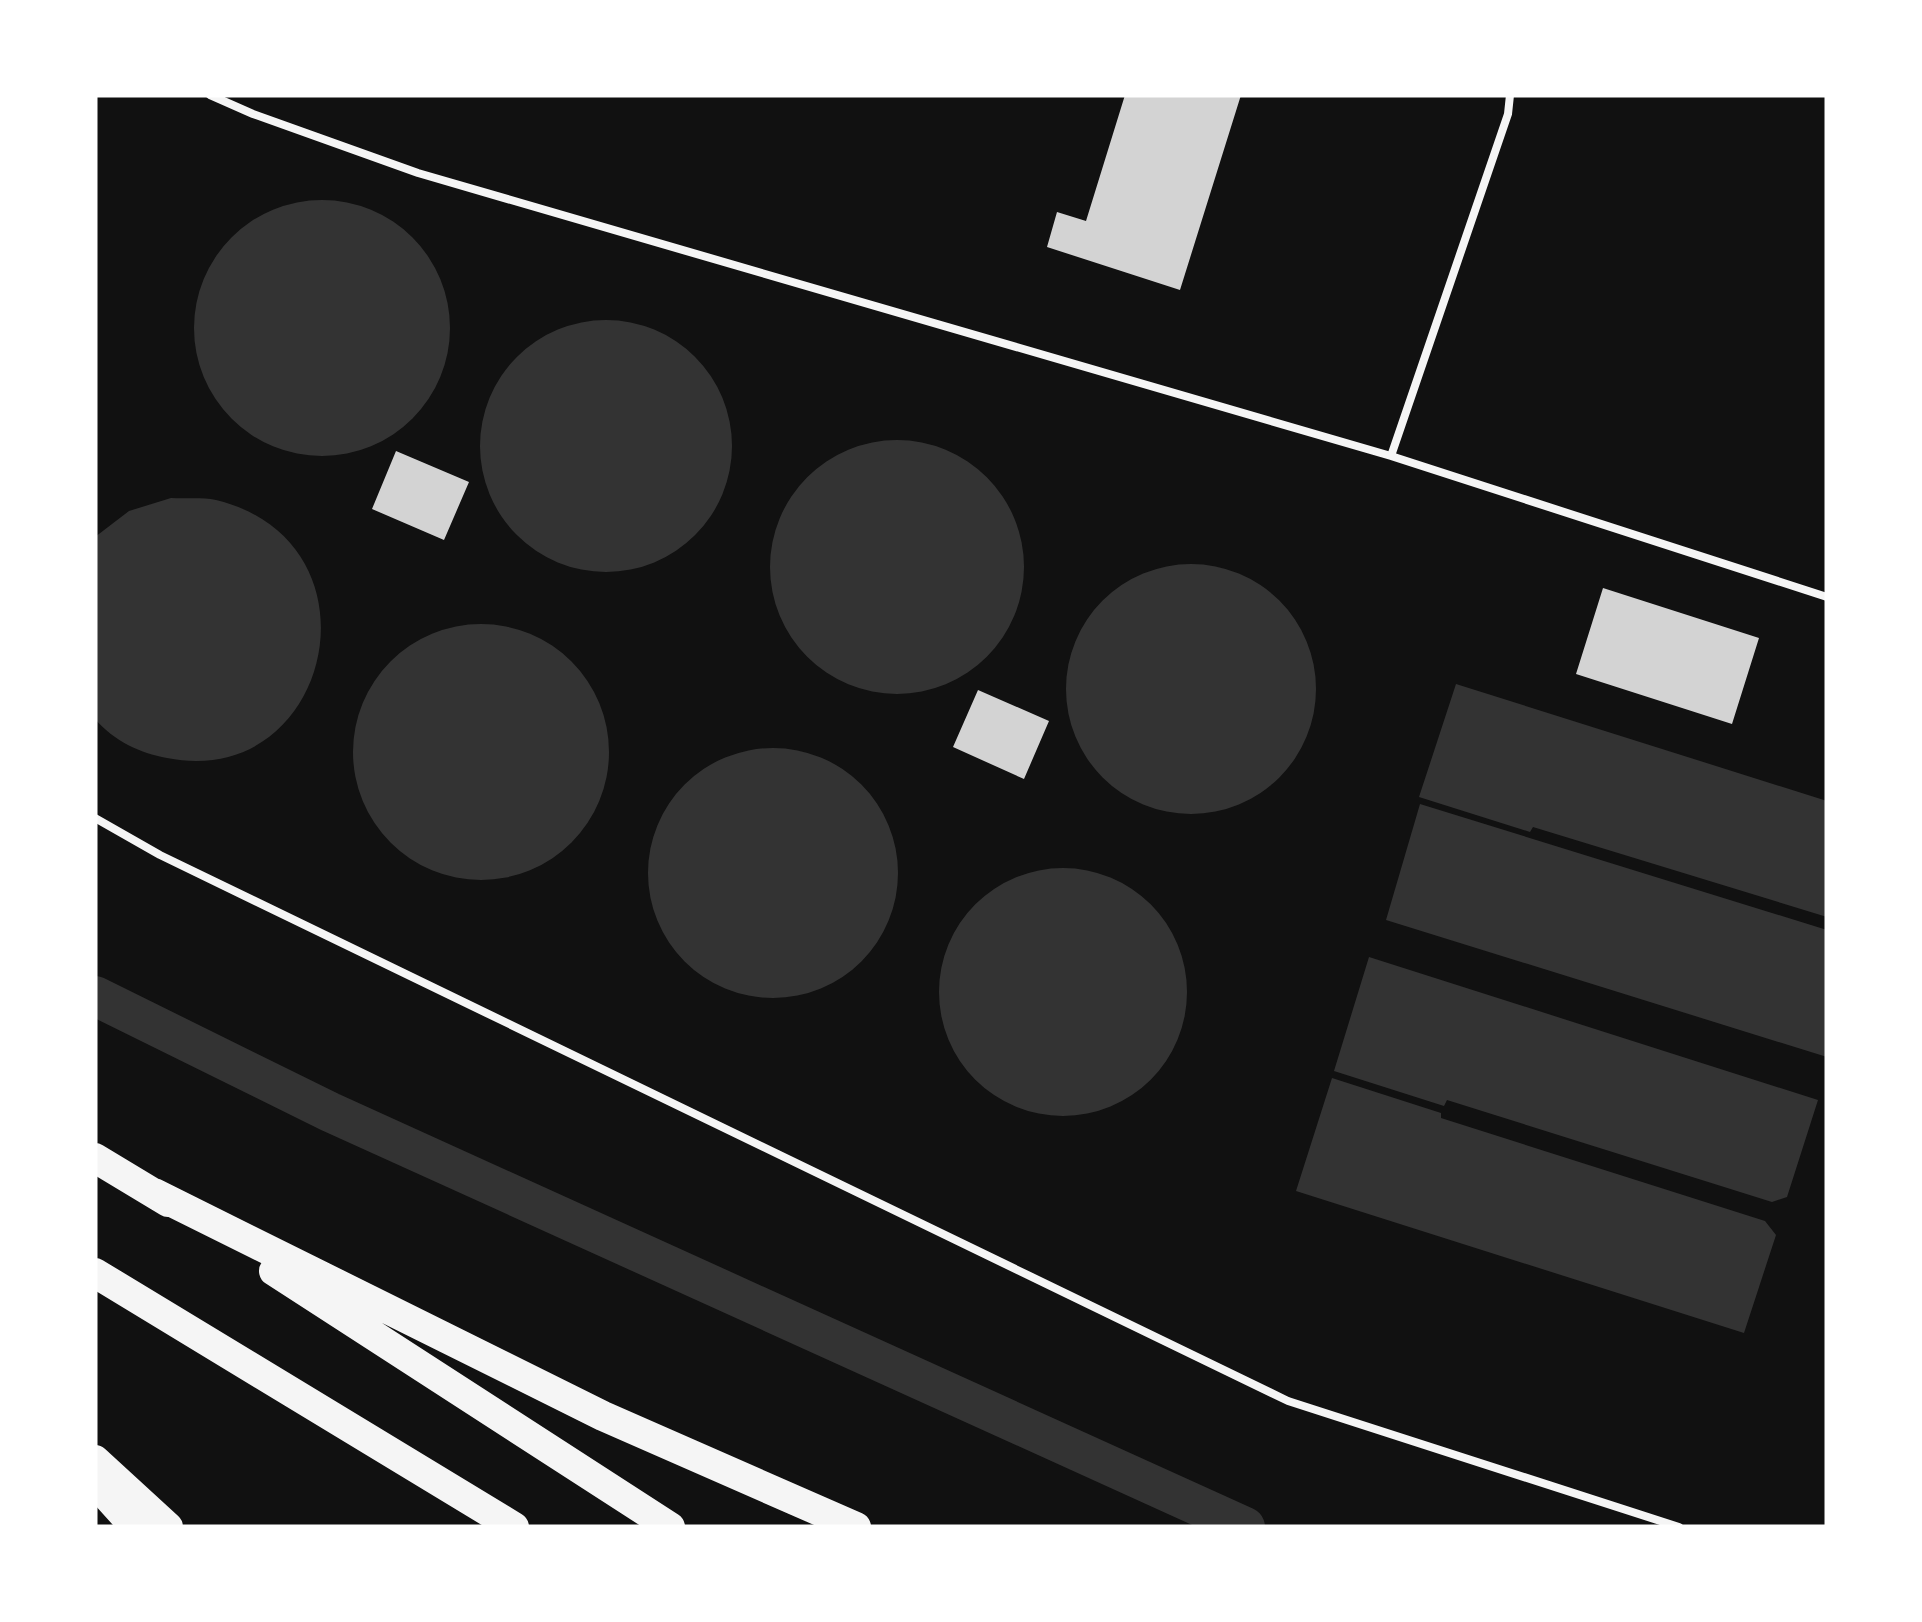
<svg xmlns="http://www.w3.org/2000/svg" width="1922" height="1622" font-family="Rubik,sans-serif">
  <rect width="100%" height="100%" fill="#111"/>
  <path fill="#333" d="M194 328a128 128 0 1 1 256 0a128 128 0 1 1-256 0Z
    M480 446a126 126 0 1 1 252 0a126 126 0 1 1-252 0Z
    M770 567a127 127 0 1 1 254 0a127 127 0 1 1-254 0Z
    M171 498C185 499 202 497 216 500 388 542 332 791 167 758 140 753 114 741 95 719V537L129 511Z
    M1066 689a125 125 0 1 1 250 0a125 125 0 1 1-250 0Z
    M353 752a128 128 0 1 1 256 0a128 128 0 1 1-256 0Z
    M1456 684 1827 801V917L1533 827 1530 832 1419 797Z
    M648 873a125 125 0 1 1 250 0a125 125 0 1 1-250 0Z
    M1420 804 1827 930V1057L1386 920Z
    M939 992a124 124 0 1 1 248 0a124 124 0 1 1-248 0Z
    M1369 957 1818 1100 1787 1197 1772 1202 1447 1100 1444 1106 1334 1071Z
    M1332 1078 1441 1113V1118L1765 1221 1776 1235 1744 1333 1296 1191Z"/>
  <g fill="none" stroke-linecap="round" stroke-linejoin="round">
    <path stroke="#333" stroke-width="40" d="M95 996 330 1112 1245 1527"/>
  </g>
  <path fill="#d3d3d3" d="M1125 95H1241L1180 290 1047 247 1057 212 1086 221Z
    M396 451 469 482 444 540 372 509Z
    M1603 588 1759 638 1732 724 1576 674Z
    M978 690 1049 721 1024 779 953 747Z"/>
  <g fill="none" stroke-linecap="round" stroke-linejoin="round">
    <path stroke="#f5f5f5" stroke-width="8" d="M210 95 253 114 418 173 1391 456 1827 597
      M1391 456 1508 114 1510 95
      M95 818 160 855 1288 1401 1679 1527"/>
    <path stroke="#f5f5f5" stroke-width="30" d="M95 1158 168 1202
      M154 1193 603 1416 856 1527
      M274 1271 670 1527
      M95 1273 514 1527
      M95 1460 168 1527
      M97 1485 135 1527"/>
  </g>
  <rect width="1922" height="1622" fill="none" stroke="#ffffff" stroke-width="195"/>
</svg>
